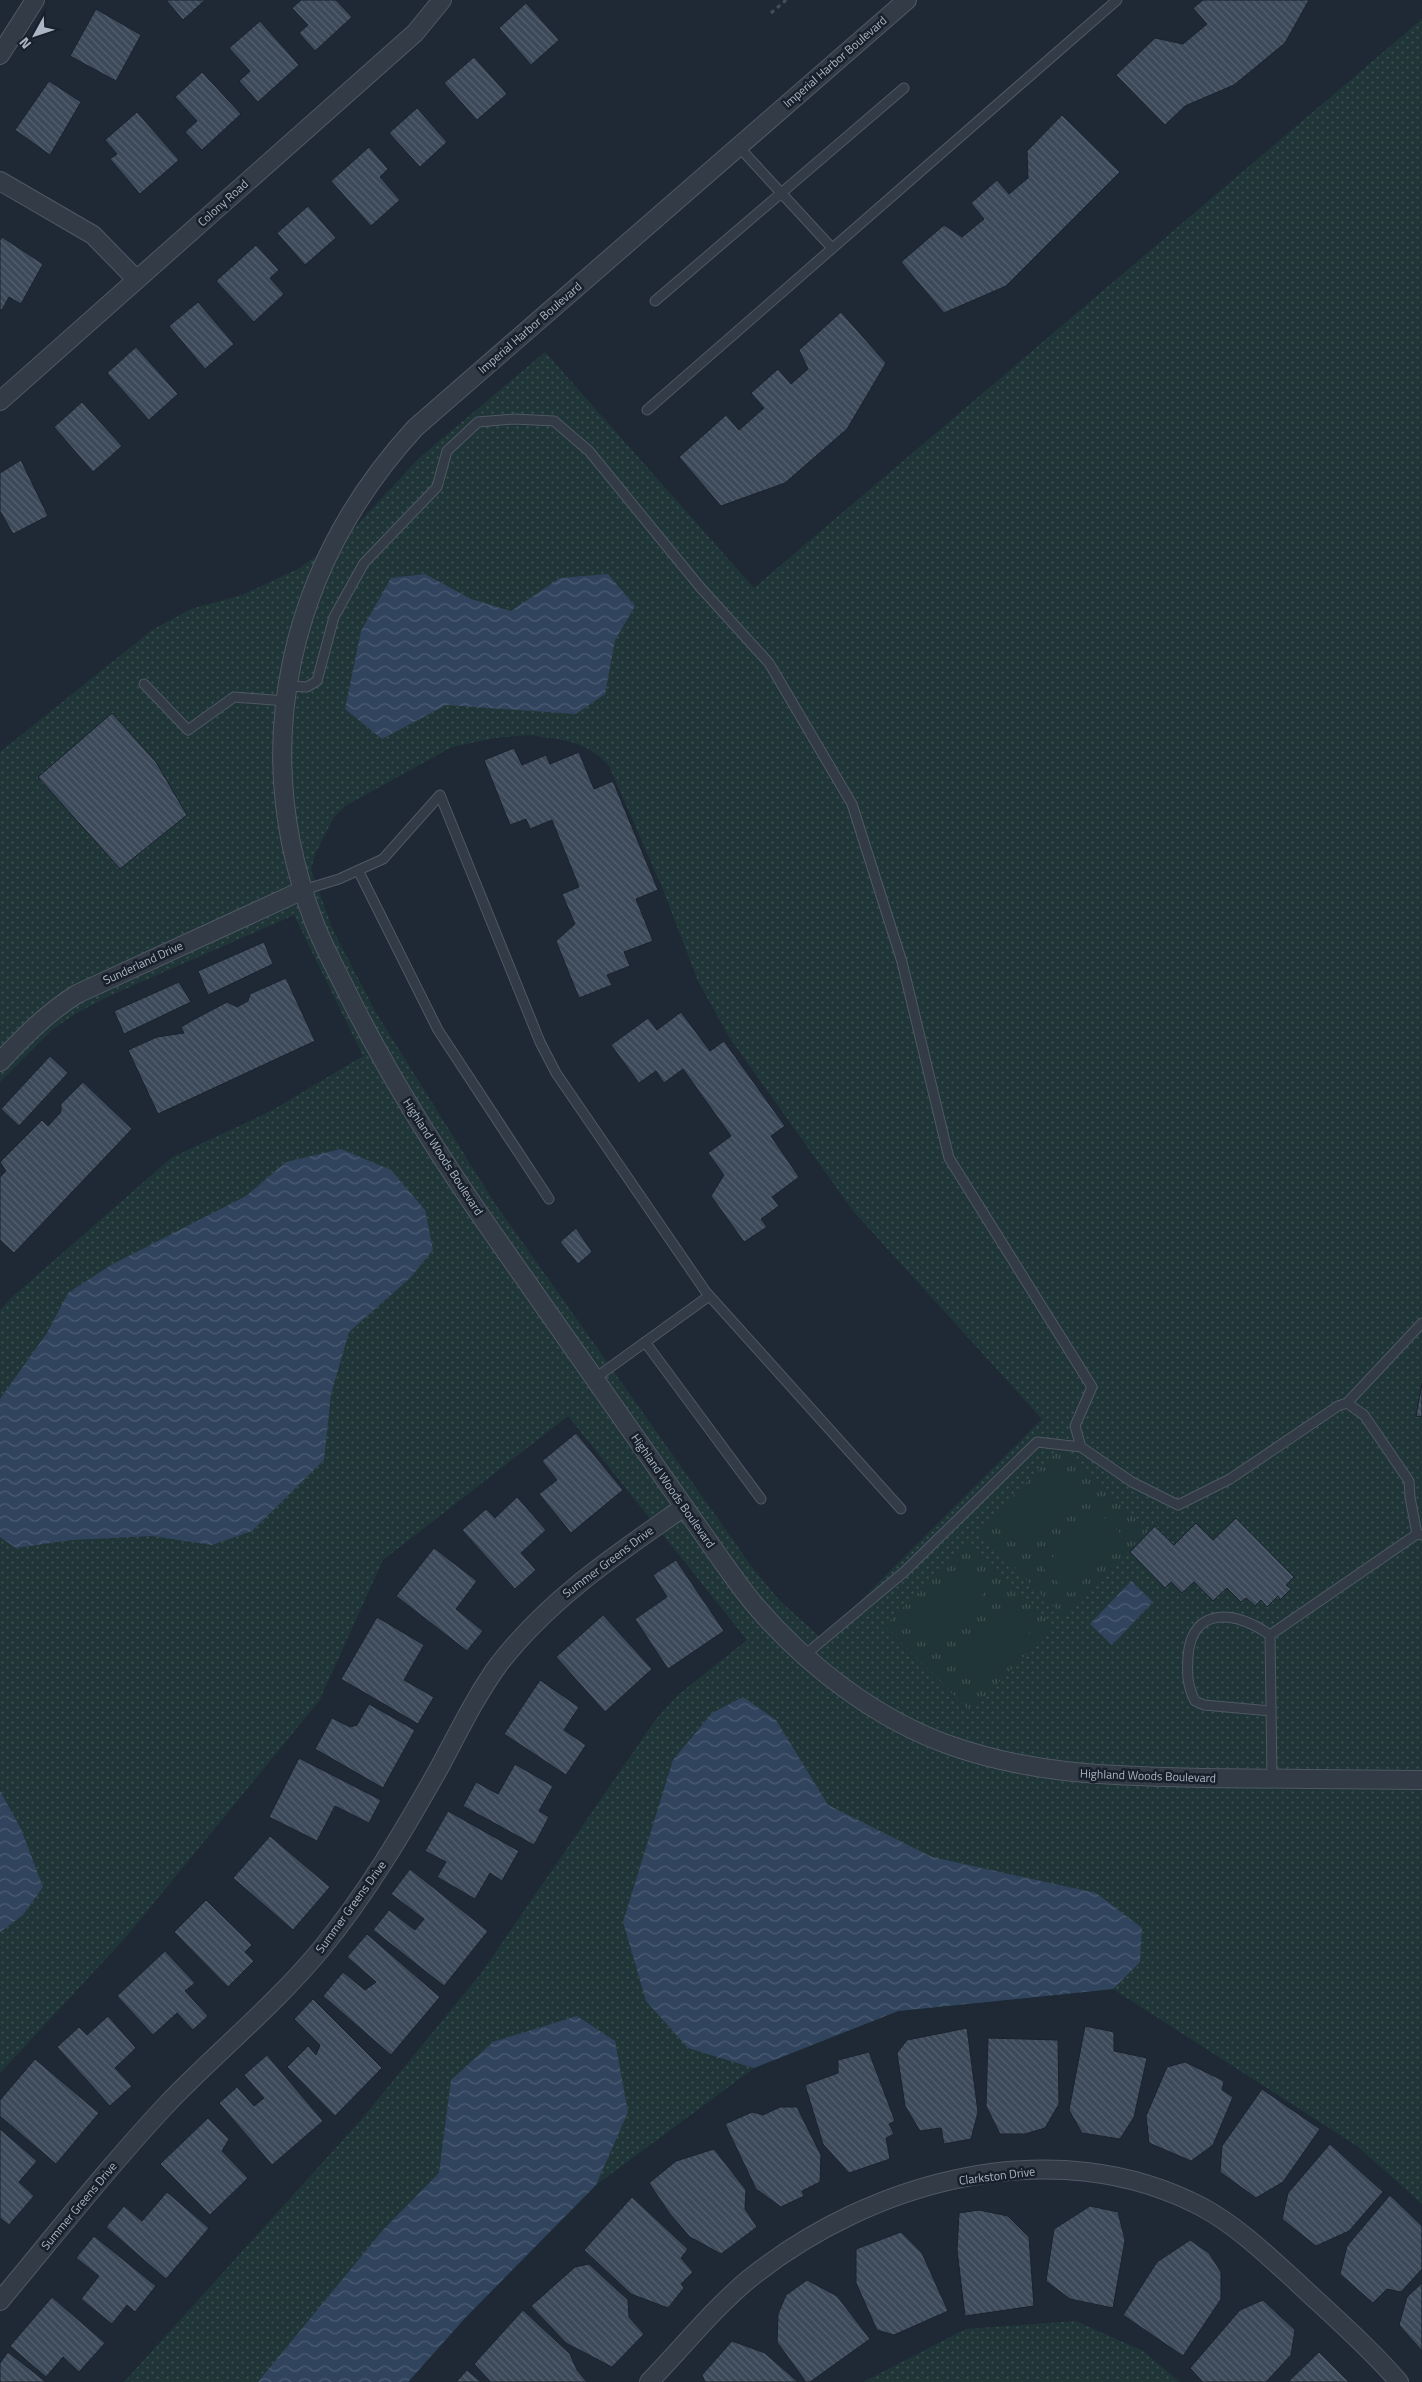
<svg xmlns="http://www.w3.org/2000/svg" width="1422" height="2382" font-family="'Titillium Web',sans-serif">
  <defs>
    <pattern id="grass-dots" width="8" height="8" patternUnits="userSpaceOnUse" patternTransform="scale(1.25)"><rect width="8" height="8" fill="#203537"/><path d="M2 2h.1M6 6h.1" fill="none" stroke="#3e5052" stroke-width="1.8" stroke-linecap="round"/></pattern>
    <pattern id="park-tufts" width="24" height="20" patternUnits="userSpaceOnUse" patternTransform="scale(1.25)"><rect width="24" height="20" fill="#203537"/><path d="M3 7l-1-3M5 7V3M7 7l1-3M15 17l-1-3M17 17v-4M19 17l1-3" fill="none" stroke="#3e5052"/></pattern>
    <pattern id="water-waves" width="16" height="10" patternUnits="userSpaceOnUse" patternTransform="scale(1.25)"><rect width="16" height="10" fill="#31445e"/><path d="M0 5q4-4 8 0t8 0" fill="none" stroke="#4c5d73"/></pattern>
    <pattern id="building-back-hatch" width="6" height="6" patternUnits="userSpaceOnUse" patternTransform="scale(1.25)"><rect width="6" height="6" fill="#3c4959"/><path d="M-1 5l2 2M0 0l6 6M5-1l2 2" fill="none" stroke="#56616f"/></pattern>
  </defs>
  <rect width="100%" height="100%" fill="#1f2936"/>
  <path fill="url(#grass-dots)" fill-rule="evenodd" d="M1422 19V2204L1357 2146 1113 1989 898 2011 754 2068 596 2185 465 2318 408 2382H124L361 2120 482 1972 656 1719 678 1695 747 1640 568 1416 383 1560 319 1701 126 1937 0 2073V1311L10 1299 171 1158 271 1111 363 1056 294 915 107 997 75 1014 52 1030 0 1082V752L152 630 191 609 242 595 300 568 356 526 419 458 545 352 754 588ZM529 735C562 740 586 740 609 766L662 887 698 981 729 1037 853 1211 1042 1419 822 1639 779 1600 752 1567 494 1202 375 1011 333 930 311 870 315 854 334 817 345 806 452 747 495 738Z
    M1076 2321 1143 2351 1180 2382H863L966 2329Z"/>
  <path fill="url(#park-tufts)" d="M1062 1446 1148 1531 1063 1616 978 1532Z
    M969 1541 1054 1626 970 1711 885 1626Z"/>
  <path fill="#203537" d="M1053 1469 1080 1494 1026 1551 999 1525Z
    M1097 1511 1124 1537 1070 1594 1043 1568Z
    M962 1563 989 1588 934 1645 907 1619Z
    M1005 1605 1032 1630 977 1687 951 1661Z"/>
  <path fill="url(#water-waves)" d="M425 574 471 599 511 611 560 578 608 574 635 606 615 640 605 694 576 714 446 705 382 739 345 709 361 631 391 578Z
    M341 1149 391 1170 425 1210 433 1250 410 1278 349 1332 331 1394 324 1460 252 1531 212 1545 152 1536 71 1540 16 1548 0 1537V1399L47 1333 68 1293 111 1265 246 1196 286 1162Z
    M1131 1581 1153 1602 1112 1645 1090 1624Z
    M743 1697 776 1720 828 1805 932 1857 1096 1893 1142 1928 1140 1962 1113 1989 898 2011 754 2068 688 2048 646 2001 623 1922 673 1760 712 1713Z
    M0 1791 21 1829 43 1887 23 1915 0 1932Z
    M577 2016 615 2041 628 2112 596 2185 465 2318 408 2382H258L383 2230 439 2173 451 2080 493 2042Z"/>
  <path fill="url(#building-back-hatch)" stroke="#1a222d" d="M166 0H205L183 20Z
    M301 0H336L352 17 315 51 299 33 308 25 292 8Z
    M1203 0H1309L1285 43 1234 85 1185 106 1165 125 1116 75 1155 38 1183 44 1207 24 1193 8Z
    M526 3 559 40 531 65 499 28Z
    M96 9 141 35 116 81 70 56Z
    M260 21 299 65 258 102 239 81 250 71 229 48Z
    M474 57 507 94 477 120 444 83Z
    M202 72 241 114 202 150 185 132 197 121 175 97Z
    M49 81 81 102 50 155 15 130Z
    M417 108 447 142 420 167 389 133Z
    M137 112 179 160 140 194 110 159 117 154 105 140Z
    M1062 115 1120 172 1006 286 944 313 901 262 944 225 962 237 984 219 971 203 997 180 1009 194 1028 178 1027 151Z
    M369 147 388 169 380 177 400 200 371 226 331 181Z
    M308 206 336 238 305 265 277 233Z
    M2 237 43 264 21 304 9 297 2 310 0 309V240Z
    M256 245 279 270 270 278 284 294 254 322 216 281Z
    M198 302 234 344 205 369 169 326Z
    M841 312 886 363 847 429 785 483 721 506 679 457 726 415 739 430 764 408 751 393 778 369 791 384 808 369 799 350Z
    M136 347 178 394 149 420 107 373Z
    M82 402 122 446 93 472 54 427Z
    M21 460 48 516 13 534 0 511V473Z
    M112 713 156 762 187 815 120 869 38 777Z
    M514 748 522 765 546 755 550 764 579 752 594 789 613 781 658 890 636 899 653 941 624 952 630 966 607 975 612 985 579 998 556 941 575 924 562 894 579 887 552 820 530 829 526 819 510 825 484 760Z
    M264 942 273 964 208 995 198 971Z
    M286 978 315 1041 158 1114 128 1050 157 1037 184 1033 181 1027 193 1020 227 1002 237 1007 248 1001 250 994Z
    M179 982 191 1002 124 1034 114 1011Z
    M681 1012 710 1051 724 1041 785 1126 771 1136 799 1177 772 1197 779 1206 761 1219 767 1227 744 1242 711 1196 724 1175 708 1153 731 1136 683 1069 664 1083 656 1071 639 1083 611 1045 648 1018 657 1030Z
    M50 1056 68 1073 19 1126 1 1109Z
    M83 1082 132 1129 14 1253 0 1240V1177L6 1171 0 1162 42 1120 48 1126 61 1112V1104Z
    M576 1228 592 1252 578 1264 560 1242Z
    M1422 1383V1417L1416 1416Z
    M576 1433 623 1490 571 1533 539 1494 557 1480 542 1461Z
    M517 1497 546 1530 521 1553 536 1570 515 1589 462 1530 486 1509 495 1518Z
    M1236 1518 1294 1577 1286 1585 1291 1589 1280 1600 1278 1596 1267 1607 1261 1600 1255 1606 1246 1598 1241 1602 1227 1588 1213 1601 1194 1582 1182 1593 1171 1582 1165 1588 1130 1552 1155 1526 1174 1545 1196 1523 1213 1540Z
    M434 1548 477 1581 456 1609 483 1631 467 1651 396 1596Z
    M676 1560 724 1631 668 1669 635 1619 667 1597 653 1575Z
    M603 1615 652 1669 605 1712 556 1657Z
    M377 1617 424 1645 404 1680 434 1697 418 1724 341 1679Z
    M540 1680 579 1707 564 1730 586 1745 566 1775 504 1734Z
    M369 1704 415 1730 383 1788 315 1749 332 1718 350 1727 357 1725Z
    M299 1758 381 1800 369 1823 335 1806 317 1841 269 1817Z
    M515 1764 553 1786 539 1811 549 1817 534 1845 463 1806 476 1782 498 1794Z
    M448 1811 519 1851 502 1881 490 1873 475 1899 437 1877 446 1862 425 1851Z
    M270 1836 330 1887 293 1930 233 1878Z
    M410 1869 488 1931 444 1986 373 1930 389 1910 415 1930 424 1919 391 1894Z
    M206 1900 252 1945 245 1952 254 1961 228 1987 174 1932Z
    M367 1934 440 1997 391 2055 323 1996 343 1972 365 1990 376 1982 347 1957Z
    M165 1951 195 1983 185 1991 208 2016 193 2030 177 2013 153 2035 117 1996Z
    M313 1999 382 2068 335 2116 287 2067 308 2046 316 2055 320 2045 294 2019Z
    M108 2016 136 2048 115 2068 132 2086 110 2106 57 2047 79 2027 87 2035Z
    M1085 2026 1114 2032V2051L1147 2058 1134 2117 1120 2139 1082 2133 1069 2110Z
    M967 2028 978 2112 971 2139 944 2144 941 2128 920 2131 905 2106 897 2053 907 2040Z
    M988 2038 1058 2040 1059 2104 1045 2128 1025 2134H1000L986 2106Z
    M869 2052 895 2121 889 2124 894 2134 886 2138 890 2159 849 2173 823 2144 805 2085 838 2073V2060Z
    M267 2055 323 2121 272 2165 219 2103 237 2087 254 2106 264 2098 244 2075Z
    M35 2059 99 2113 56 2164 0 2116V2100Z
    M1185 2062 1224 2081 1222 2090 1233 2097 1213 2145 1191 2161 1149 2143 1146 2116 1167 2067Z
    M1262 2089 1320 2129 1283 2182 1256 2198 1220 2172 1222 2146Z
    M780 2107H797L821 2155 820 2182 802 2191 804 2196 781 2207 756 2189 725 2124 752 2112 763 2115Z
    M208 2118 229 2139 222 2151 248 2178 210 2215 160 2164Z
    M0 2129 37 2161 19 2182 34 2196 9 2225 0 2218Z
    M1330 2144 1383 2192 1349 2231 1316 2246 1282 2219 1288 2193Z
    M714 2149 746 2190 745 2209 757 2227 721 2254 690 2237 670 2214 649 2183 676 2161Z
    M167 2192 209 2228 166 2279 106 2227 124 2206 142 2221Z
    M1390 2195 1422 2226V2269L1401 2292 1387 2289 1373 2303 1340 2274 1347 2246Z
    M632 2197 688 2249 681 2258 693 2272 681 2284 684 2288 668 2308 631 2294 584 2250Z
    M1090 2206 1118 2212 1125 2240 1113 2308 1070 2299 1046 2281 1054 2229Z
    M979 2210 1008 2216 1029 2237 1034 2306 965 2316 957 2250 959 2213Z
    M901 2232 922 2253 948 2311 894 2335 877 2330 856 2283V2249Z
    M94 2236 156 2286 135 2312 127 2305 112 2324 81 2299 99 2276 76 2258Z
    M1190 2240 1209 2253 1221 2272V2299L1183 2356 1123 2315 1157 2262Z
    M589 2264 628 2300 629 2317 644 2334 612 2367 566 2343 531 2306 575 2267Z
    M807 2280 837 2296 870 2339 810 2382H806L777 2342 778 2314 786 2295Z
    M1422 2283V2351L1399 2325 1407 2297Z
    M52 2297 105 2343 79 2372 63 2357 46 2377 10 2346Z
    M1263 2300 1295 2330 1291 2355 1266 2382H1203L1190 2368 1240 2310Z
    M523 2310 570 2354 577 2370 587 2382H491L474 2364Z
    M732 2341 765 2353 798 2382H705L702 2375Z
    M8 2352 46 2382H0V2363Z
    M1319 2352 1349 2382H1288Z
    M467 2370 481 2382H456Z"/>
  <g fill="none" stroke-linecap="round" stroke-linejoin="round">
    <defs>
      <path id="service" d="M738 146 832 248
        M655 301 904 88
        M647 410 1117 0
        M144 684 188 730 234 697 286 701
        M288 686 307 687 317 681 334 617 364 563 437 487 447 451 478 422 514 419 554 421 589 451 700 587 769 663 852 804 902 962 949 1158 1092 1387 1075 1426 1081 1447
        M358 870 438 1030 549 1199
        M303 890 339 879 383 859 440 795 540 1042 556 1073 706 1292 901 1509
        M645 1342 761 1499
        M594 1379 709 1296
        M1347 1403 1422 1323
        M1270 1635C1237 1611 1192 1605 1188 1656 1187 1674 1187 1685 1195 1701L1204 1705 1271 1711
        M805 1655 904 1572 1037 1442 1081 1447 1132 1482 1178 1505 1230 1479 1338 1406 1347 1403 1364 1415 1409 1481 1410 1497 1417 1534
        M1272 1779 1270 1635 1417 1534 1422 1535"/>
      <path id="minor" d="M907 0 415 428C289 566 247 746 314 922 324 948 338 973 350 998 393 1084 444 1164 499 1242 573 1349 648 1455 722 1561 733 1576 743 1591 755 1605 806 1665 877 1720 952 1746 1036 1775 1113 1776 1201 1778 1275 1779 1348 1779 1422 1780
        M0 55 35 0
        M0 181 93 235 136 279
        M0 401 415 33 442 0
        M0 1062C24 1036 47 1013 77 994L303 890
        M0 2301C55 2235 109 2166 168 2103 219 2050 275 2005 322 1948 367 1893 403 1832 438 1770 457 1735 475 1697 499 1664 550 1598 617 1554 684 1507
        M649 2382C682 2348 713 2309 749 2279 872 2180 1055 2130 1202 2207 1239 2227 1269 2257 1300 2285 1334 2317 1369 2347 1399 2382"/>
    </defs>
    <use href="#service" stroke="#505865" stroke-width="11"/>
    <use href="#minor" stroke="#505865" stroke-width="20"/>
    <path stroke="#3e5255" stroke-width="3" stroke-dasharray="4 4" stroke-linecap="butt" d="M771 13 786 0"/>
    <use href="#service" stroke="#323b46" stroke-width="9"/>
    <use href="#minor" stroke="#323b46" stroke-width="18"/>
  </g>
  <g text-anchor="middle" stroke-width="5" stroke-linejoin="round" paint-order="stroke">
    <g font-size="12" fill="#acb5c4" stroke="#18202b">
      <text transform="translate(835 62) rotate(-41)" y="4">Imperial Harbor Boulevard</text>
      <text transform="translate(223 203) rotate(-42)" y="4">Colony Road</text>
      <text transform="translate(530 328) rotate(-41)" y="4">Imperial Harbor Boulevard</text>
      <text transform="translate(143 963) rotate(-25)" y="4">Sunderland Drive</text>
      <text transform="translate(443 1157) rotate(57)" y="4">Highland Woods Boulevard</text>
      <text transform="translate(673 1491) rotate(55)" y="4">Highland Woods Boulevard</text>
      <text transform="translate(608 1562) rotate(-37)" y="4">Summer Greens Drive</text>
      <text transform="translate(1148 1776) rotate(2)" y="4">Highland Woods Boulevard</text>
      <text transform="translate(351 1907) rotate(-54)" y="4">Summer Greens Drive</text>
      <text transform="translate(997 2176) rotate(-7)" y="4">Clarkston Drive</text>
      <text transform="translate(79 2206) rotate(-50)" y="4">Summer Greens Drive</text>
    </g>
  </g>
  <g transform="translate(35 35) rotate(230)" stroke="#18202b" stroke-width="4" paint-order="stroke">
  <path d="M0-4L9 19L0 12L-9 19Z" fill="#acb5c4"/>
  <text y="-8" font-size="14" font-weight="bold" text-anchor="middle" fill="#acb5c4">N</text>
  </g>
</svg>
